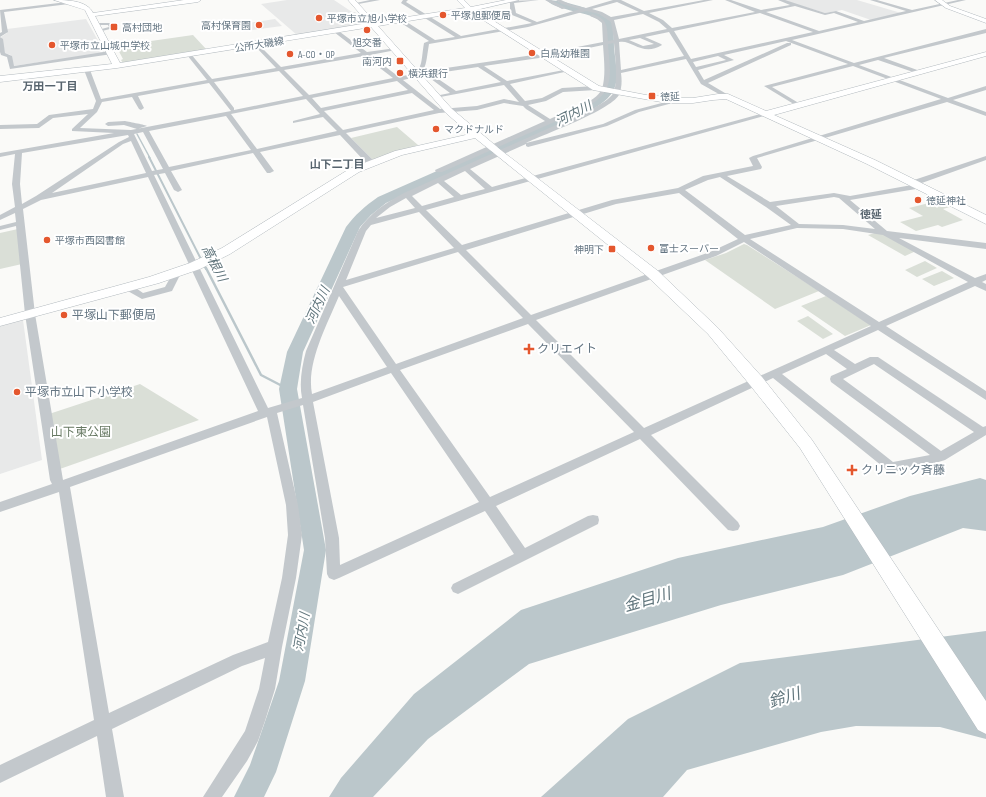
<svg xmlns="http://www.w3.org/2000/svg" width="986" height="797" font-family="'Sofia Sans Condensed','Noto Sans JP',sans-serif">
  <rect width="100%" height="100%" fill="#fafaf8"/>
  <path fill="#e8e9e9" d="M287 0H334L352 12H355L366 23 363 25 297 35 261 4Z
    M782 0H857L901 13 871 20 842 10 825 13Z
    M86 19 105 53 13 66 11 55 5 53 1 37 7 33V29Z
    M275 19 282 26 245 31 239 30 235 25Z
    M20 319 23 320 42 460 0 474V324Z"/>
  <path fill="#dadfd7" d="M193 35 207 50 123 63 121 60 123 59 116 46Z
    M397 127 418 145 373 160 351 138Z
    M941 200 953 206 943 209 963 220 942 227 938 225 916 231 900 222 923 216 909 208Z
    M18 229 22 264 0 269V233Z
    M875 233 884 234 916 251 905 256 868 235Z
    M744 244 747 245 819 291 775 309 705 260 726 253Z
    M925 261 937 268 917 277 905 270Z
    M942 271 954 278 934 286 922 279Z
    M826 296 871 325 845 336 801 306Z
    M808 316 833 334 823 339 797 321Z
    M140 384 199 420 57 470 49 414Z"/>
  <path fill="#bbc7cb" d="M980 478 986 480V531L963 528 843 575 721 605 529 664 428 739 373 797H329L341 778 414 694 521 610 678 558 823 527 910 496Z
    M986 631V739L940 727 856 726 821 732 687 770 663 797H541L628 719 740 663Z"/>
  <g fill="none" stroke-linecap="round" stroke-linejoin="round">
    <path stroke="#bbc7cb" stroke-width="1.5" d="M137 134 150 158"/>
    <path stroke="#bbc7cb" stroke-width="2" d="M149 157 206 269"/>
    <path stroke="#bbc7cb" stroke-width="2.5" d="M206 268 261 375 288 389"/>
    <path fill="#bbc7cb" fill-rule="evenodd" d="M546 0C564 0 597 10 611 20 614 28 614 39 614 48 618 81 622 93 590 111L386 203 371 215 360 227 303 352 297 389 326 550 305 681 276 772 264 797H234L250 765 279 681 304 550 279 389 287 352 346 227C355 215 365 206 378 197L582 107 603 93 607 77 604 23C587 10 559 12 546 0Z"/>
    <defs>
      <path id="secondary" d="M54 0C66 0 87 0 93 13L184 0H201L198 2 95 16 120 63 368 23 348 0H355L375 22 465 8 457 0H464L471 7 506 0H519L476 10 599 86 646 95 678 98H693L718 94H728L766 111 986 52V56L774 115 875 160 986 215V224L867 164 726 99 713 100 693 103H667L593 90 469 11 378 26 452 109 502 151 658 271 718 328 762 377 812 440 986 701V734L978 730 800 448 750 385 708 334 648 277 475 138 402 155 359 172 230 254 200 269 159 283 0 326V318L149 277 190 263 222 248 351 168 395 151 470 134 446 113 371 27 117 68 0 82V76L112 64 85 10Z
        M935 0H942L950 6 986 19V23L946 8Z"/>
    </defs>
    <use href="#secondary" stroke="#b3babf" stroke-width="1"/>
    <path fill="#c3c8cc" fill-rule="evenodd" d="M370 0H380L353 5 351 4Z
      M403 0H408L406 2 461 36 532 23 512 15 510 12V3L504 2 506 1 539 0 514 3 516 13 537 22 580 9 562 4 556 0H561L572 5 586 8 613 0H621L644 11 704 0H713L649 13 663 20 672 28 755 12 725 0H731L761 10 790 5 778 0H785L825 13 836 11 864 21 906 11 870 0H877L912 10 958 0H966L792 40 854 63 986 29V33L884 58 920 71V73H916L878 60 859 65 948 98 986 86V90L953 100 986 112V116L947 102 757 158 762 167 761 169 727 176 770 202 834 193 850 196 912 185 910 183 911 181 986 156V160L919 184 923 186 922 188 850 200 887 231 986 243V249L899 238 975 278 986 274V280L982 282 986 284V291L975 286 886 326 986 391V400L878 330 834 350 855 364 870 357H878L983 427 986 426V435L945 460 919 468 891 472 887 470 773 378 651 435 738 522 740 526 738 530 733 531 728 530 640 439 496 506 525 548 588 516 593 515 598 516 599 520 598 524 458 594 453 592 451 588 453 584 514 554 485 511 339 578 334 580 329 578 327 574 325 538 303 405 277 413 298 505 302 535 296 578 282 647 275 689 265 721 258 741 247 761 222 797H203L245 731 259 689 265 658 242 666 112 729 124 797H106L97 736 0 783V765L94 720 59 492 0 512V502L52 484 50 480 25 314 16 226 0 230V226L16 222 15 213 0 220V215L15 207 12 184 15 154 0 157V153L114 133 72 131V129L88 114 53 118 39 128 0 129V125L37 124 49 115 93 109 96 101 84 70 87 68 90 70 101 99 207 80 187 55 190 53 212 79 276 68 254 45 253 44 256 42 281 67 361 53 334 32V30L336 29 367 52 396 48V50L370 55 399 77C425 72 420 66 424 43L429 41 398 21V19H402L435 40 455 37 401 3ZM617 2 639 12 611 17 602 12 592 9ZM795 6 825 15 834 13 858 22 819 31 766 12ZM586 11 599 14 611 22 614 40 608 41C607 26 608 19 592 14L590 16 597 19 602 23 603 42 546 53 426 71 423 73 450 93 435 96V98L504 85 519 102 504 99 477 106 440 109 403 80C428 75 425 67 429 44L528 27ZM760 13 813 32 691 59 674 31ZM643 14 659 22 667 29 619 39 614 20ZM669 32 684 56 621 70 619 42C632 39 642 57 662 45L661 44 645 37ZM640 38 654 44 643 46 629 40ZM786 41 848 64 764 86 797 106 802 105 772 87 853 66 941 99 753 156 749 158 753 166 703 176 678 188 612 200 462 245 426 210 768 115V113H764L492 187 470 169 526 144V146L528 147 607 126 639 112 680 101 677 99 635 110 603 124 526 143C545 134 609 111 619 95 622 88 622 80 621 73L686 59 701 84 726 98H730V96L708 83 791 45V43H787L704 80 698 70 734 60 724 55ZM614 43C615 55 619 86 612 95 607 101 600 104 594 108L404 193C385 203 370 213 358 231L306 351C302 366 299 383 302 398L268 408 154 175 165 173 174 190 178 192 182 190 171 171 253 153 267 173H270L274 171 260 152 340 135 368 165H371L375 163 374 161 346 133 439 113 477 110 504 103 523 106 526 109 545 121 435 170 436 172H442L579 111C615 94 611 80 608 44ZM603 45C604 59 606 76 602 89 596 103 563 113 550 119L528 105 546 101 563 92 596 90 599 88 596 86 562 88 542 98 525 101 510 84 569 71V69L507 81 484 66 546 57ZM364 56 393 78 309 95 284 70ZM718 56 726 60 696 67 693 62ZM478 67 501 82 456 91 431 74ZM279 71 303 96 234 110V108L214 82ZM397 81 408 90 321 108 312 98ZM209 83 231 111 131 130 80 128 97 112 102 102 132 97 139 109 141 110 144 108 138 96ZM412 93 434 110 343 130 324 111ZM306 99 320 114 293 121V123L323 117 337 131 257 149 231 114ZM226 116 251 150 169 167 149 131ZM143 132 163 169 152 171 134 134ZM128 135 129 137 119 142 36 196 22 204 20 184 22 153ZM131 141 146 173 52 193 123 144ZM465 171 485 189 461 195 444 181ZM148 177 258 411 63 480 35 314 23 209 41 200ZM720 177 766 207 791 225 745 235 685 190 708 180ZM438 183 454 197 422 206 412 196ZM679 193 738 239 710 252 531 315 466 250 616 204ZM834 197 839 198 875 229 843 225 799 224 776 206ZM406 198 415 208 376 218 390 207ZM419 212 454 248 346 280 366 231 371 225ZM797 228 843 229 883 235 968 282 879 322 750 239ZM744 242 871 326 644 428 536 320 716 256ZM458 252 523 318 396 364 343 287ZM339 296 387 367 312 394C306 363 327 325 339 296ZM528 324 634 432 490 497 400 370ZM826 354 847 369 831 376 830 379 831 382 930 455 893 462 782 374ZM874 364 974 432 941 451 843 379ZM391 373 479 502 340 565 339 538 313 402ZM267 417 286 505 288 535 282 578 268 642 233 655 109 713 70 487Z
      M545 0H551L566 8 562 9Z
      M67 2 69 4 4 12 8 32 0 37 3 39 5 53 12 56 14 66 110 51 113 53 112 54 10 69 7 57 1 55 0 52V33L2 32 0 10Z
      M94 23H112L114 28 98 32V30L109 27 108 25H94Z
      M125 121C130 122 146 125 147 126L137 129 124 125 108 126 105 124 108 122Z
      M177 270 181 273 172 291 142 299 126 290 125 287 130 284 143 293 165 287 174 271Z"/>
    <use href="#secondary" fill="#fff" fill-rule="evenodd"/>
  </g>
  <g fill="#e4572e" stroke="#fff" stroke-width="1.5">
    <circle cx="443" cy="15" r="4"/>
    <circle cx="319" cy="18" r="4"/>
    <circle cx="259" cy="25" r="4"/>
    <rect x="110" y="23" width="8" height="8" rx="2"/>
    <circle cx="367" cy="30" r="4"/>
    <circle cx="52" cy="45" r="4"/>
    <circle cx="532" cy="53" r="4"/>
    <circle cx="290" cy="54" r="4"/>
    <rect x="396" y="57" width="8" height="8" rx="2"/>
    <circle cx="400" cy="73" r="4"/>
    <rect x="648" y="92" width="8" height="8" rx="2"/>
    <circle cx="436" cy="129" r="4"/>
    <circle cx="918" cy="200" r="4"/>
    <circle cx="47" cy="240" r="4"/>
    <circle cx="651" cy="248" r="4"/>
    <rect x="608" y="245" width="8" height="8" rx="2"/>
    <circle cx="64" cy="315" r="4"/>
    <path d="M527 343h4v4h4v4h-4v4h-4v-4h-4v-4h4z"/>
    <circle cx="17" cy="392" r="4"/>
    <path d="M850 464h4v4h4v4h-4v4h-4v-4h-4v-4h4z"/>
  </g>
  <g text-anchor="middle" stroke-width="4" stroke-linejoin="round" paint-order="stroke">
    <g font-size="10" fill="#657683" stroke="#fff" text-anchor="start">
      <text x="451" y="19">平塚旭郵便局</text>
      <text x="327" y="22">平塚市立旭小学校</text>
      <text x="251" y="29" text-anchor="end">高村保育園</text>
      <text x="122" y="31">高村団地</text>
      <text x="367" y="46" text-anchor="middle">旭交番</text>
      <text x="60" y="49">平塚市立山城中学校</text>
      <text x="540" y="57">白鳥幼稚園</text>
      <text x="298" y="58">A-CO・OP</text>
      <text x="392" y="65" text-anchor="end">南河内</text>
      <text x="408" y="77">横浜銀行</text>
      <text x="660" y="100">徳延</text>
      <text x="444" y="133">マクドナルド</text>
      <text x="926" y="204">徳延神社</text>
      <text x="55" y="244">平塚市西図書館</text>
      <text x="659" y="252">富士スーパー</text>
      <text x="604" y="253" text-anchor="end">神明下</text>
    </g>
    <g font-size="10" fill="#657683" stroke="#fff">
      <text transform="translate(259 44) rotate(-9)" y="4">公所大磯線</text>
    </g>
    <g font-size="11" font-weight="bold" fill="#57646e" stroke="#fff">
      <text x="50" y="90">万田一丁目</text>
      <text x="337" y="168">山下二丁目</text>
      <text x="871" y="218">徳延</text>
    </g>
    <g font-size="12" fill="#657683" stroke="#fff" text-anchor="start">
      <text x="72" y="319">平塚山下郵便局</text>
      <text x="537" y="353">クリエイト</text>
      <text x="25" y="396">平塚市立山下小学校</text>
      <text x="861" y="474">クリニック斉藤</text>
    </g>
    <g font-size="12" fill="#687a64" stroke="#fff">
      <text x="81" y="436">山下東公園</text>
    </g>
    <g font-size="13" font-style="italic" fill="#60757c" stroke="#fff">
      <text transform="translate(573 113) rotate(-27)" y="5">河内川</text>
      <text transform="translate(215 263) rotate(63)" y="5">高根川</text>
      <text transform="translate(317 305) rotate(-65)" y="5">河内川</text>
      <text transform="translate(301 632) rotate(-80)" y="5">河内川</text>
    </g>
    <g font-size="16" font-style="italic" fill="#60757c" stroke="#fff">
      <text transform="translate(647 599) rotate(-16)" y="6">金目川</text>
      <text transform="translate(784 697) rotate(-17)" y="6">鈴川</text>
    </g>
  </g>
</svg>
